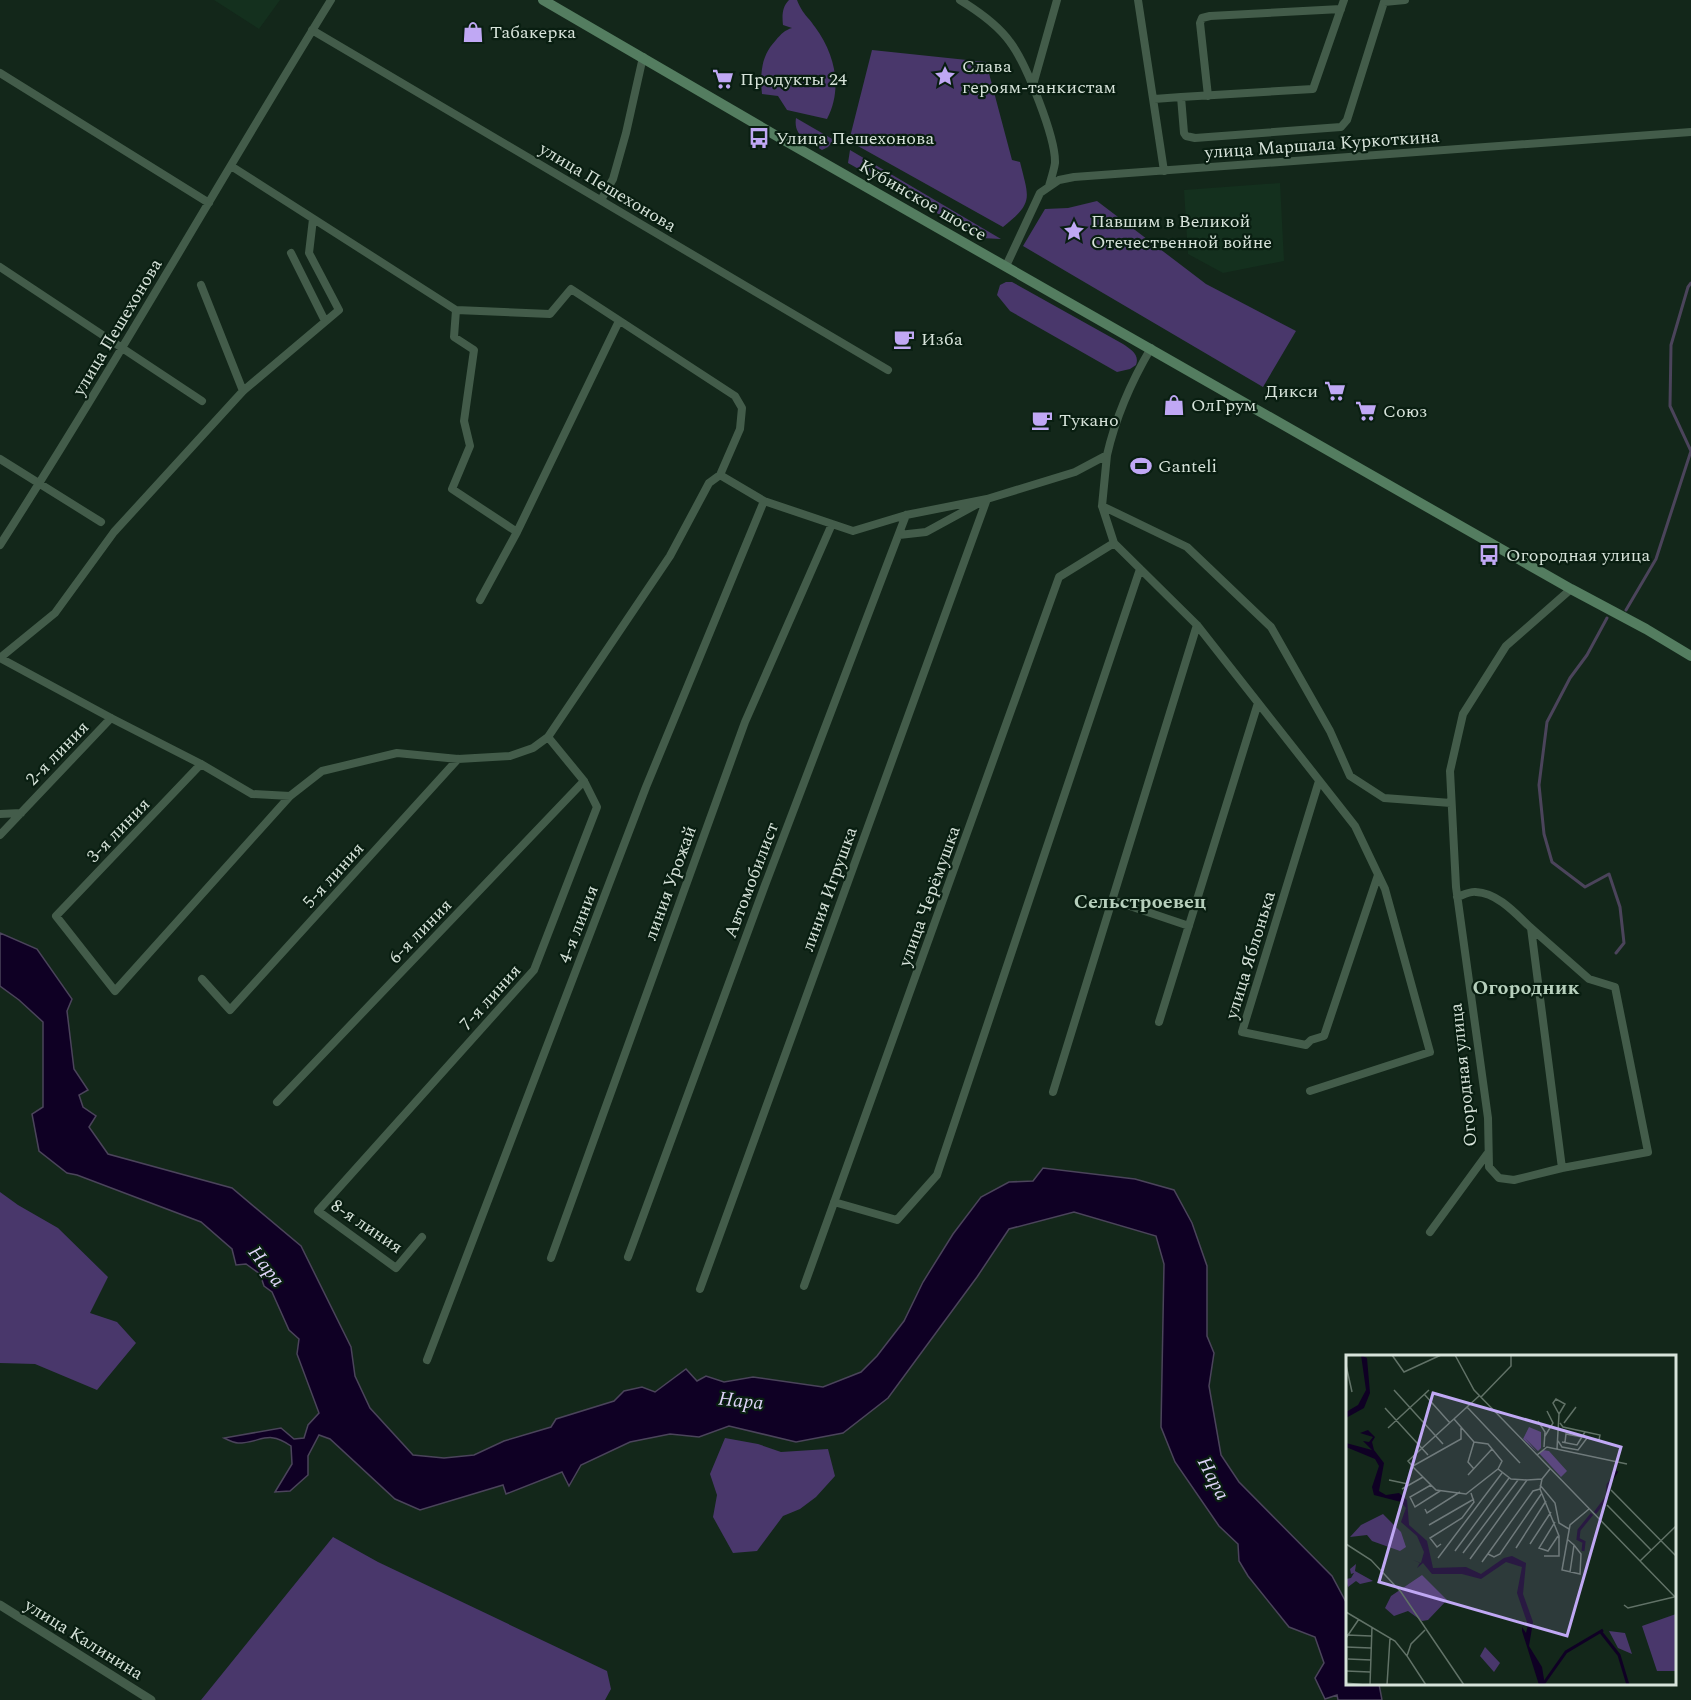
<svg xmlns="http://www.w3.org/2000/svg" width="1691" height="1700" font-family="Spectral,serif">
  <rect width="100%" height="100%" fill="#13271a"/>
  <path fill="#14301e" d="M214 0H280L259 29Z
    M1280 183 1284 261 1223 273 1188 254 1184 190Z"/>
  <path fill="#49376b" d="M789 0H797C803 15 807 15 815 27 835 54 843 88 827 119L787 110 778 96 762 94C760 73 761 56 776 40 781 34 785 30 792 28L783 25C782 16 782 7 789 0Z
    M872 50 986 62 1012 160 1020 162C1029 199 1034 202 1003 227L849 141Z
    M796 118 834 140 828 147 822 150C809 141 793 137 796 118Z
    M850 150 1001 239 981 238 848 163Z
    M1097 201 1206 284 1296 331 1263 387 1023 246 1045 209 1068 208Z
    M1006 282H1012L1123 344C1130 349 1140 354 1136 365L1130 369 1117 372 1010 311 997 295 1000 285Z
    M0 1192 18 1205 58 1228 108 1277 90 1313 117 1322 136 1343 97 1390 35 1364 0 1363Z
    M725 1438 758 1444 781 1452 828 1449 835 1476 816 1497 800 1509 783 1516 757 1551 733 1553 713 1517 717 1495 710 1474Z
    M333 1537 378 1562 607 1671 611 1689 605 1700H201Z"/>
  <path fill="#0f0024" stroke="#4b445b" stroke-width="1.5" d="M0 933 37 949 72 999 67 1011 74 1069 88 1090 79 1095 83 1107 96 1116 89 1127 108 1154 232 1188 301 1246 351 1347 355 1376 370 1408 413 1455 444 1458 474 1455 504 1441 551 1427 556 1419 614 1401 624 1391 642 1387 655 1392 686 1369 697 1381 706 1376 724 1382 753 1377 823 1387 861 1372 877 1356 904 1321 923 1282 953 1234 981 1197 1009 1182 1033 1181 1043 1168 1135 1179 1174 1190 1192 1223 1207 1266V1336L1214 1353 1209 1386 1221 1455 1239 1482 1332 1576 1347 1604 1348 1684H1379L1382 1700H1338L1337 1695 1325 1699 1315 1678 1324 1663 1315 1637 1289 1627 1248 1576 1239 1561 1238 1544 1219 1526 1175 1462 1161 1427 1164 1264 1156 1236 1074 1212 1009 1229 977 1277 888 1398 843 1433 796 1442 729 1426 699 1437 670 1434 630 1442 581 1465 569 1486 562 1472 506 1494 503 1485 420 1510 395 1499 330 1439 319 1435 308 1456V1475L290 1491 275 1492 292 1464 291 1446C267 1429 261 1443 238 1443 234 1443 228 1440 224 1438L281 1428 294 1439 304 1438 308 1425 319 1413 297 1354 299 1339 289 1330 272 1292 264 1286 260 1274 246 1264 236 1265 232 1249 201 1222 77 1175 67 1173 39 1151 32 1114 43 1107V1022L19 1000 0 986Z"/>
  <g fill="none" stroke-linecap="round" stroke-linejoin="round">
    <path stroke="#4b445b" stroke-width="3" d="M1626 610 1656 559 1691 451 1670 406 1671 345 1688 287 1691 283
      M1607 618 1587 655 1570 678 1547 722 1539 785 1544 834 1552 862 1585 887 1609 874 1620 907 1624 943 1616 953"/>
    <path stroke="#435c4a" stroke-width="8" d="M960 0C978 11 998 25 1010 42 1026 63 1056 138 1055 163 1054 170 1051 179 1049 186
      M1138 0 1164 171
      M312 30 888 370
      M0 73 209 203
      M1033 85 1057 0
      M1208 96 1200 23 1202 18 1210 16 1341 9
      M1181 97 1313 89 1344 0
      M1154 99 1181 97 1184 133 1186 136 1195 138 1341 127 1347 120 1384 2 1405 0
      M231 166 456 310 550 314 571 289 735 396 742 408 740 429 720 475
      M601 200 613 179 626 133 643 57
      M291 253 325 321
      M1006 266 1040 193 1059 180 1074 177 1691 132
      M0 267 202 401
      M201 285 243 391
      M456 310 454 337 474 350 464 421 470 446 452 489 517 532
      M1107 455 1102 506 1114 543 1197 625 1355 826 1385 889 1430 1052 1310 1091
      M0 459 101 522
      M1102 506 1187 547 1271 627 1330 731 1350 776 1384 798 1451 803
      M899 535 926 532 981 502
      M0 545C115 366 219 181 331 0
      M480 600 517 532 619 321
      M0 658 111 718 201 764 252 794 290 796 322 771 397 753 458 759 510 756 533 748 548 737 670 556 709 483 720 475 764 501 853 531 906 515 987 499 1075 472 1107 455C1116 416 1131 382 1151 348
      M0 658 55 613 114 532 243 391 339 310 309 253 313 219
      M201 764 56 916 115 991 290 796
      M1319 781 1242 1032 1306 1045 1311 1040 1324 1036 1378 875
      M0 814 21 813
      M0 835 111 718
      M1457 897C1463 895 1470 891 1476 892 1498 893 1516 914 1531 928L1562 1168
      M1112 900 1189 926
      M1531 928 1589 979 1615 987 1648 1152 1562 1168 1514 1180 1499 1178 1489 1167 1488 1118 1456 887 1450 771 1463 714 1506 646 1571 589
      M202 979 230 1010 458 759
      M1159 1022 1258 703
      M1053 1092 1197 625
      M277 1102 584 781
      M834 1202 897 1220 937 1175 1140 569
      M1430 1232 1487 1154
      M422 1237 396 1268 318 1211 534 970 597 807 584 781 548 737
      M628 1257 765 885 906 515
      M551 1258 745 722 832 524
      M804 1286 1059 577 1114 543
      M700 1289 987 499
      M427 1360 646 787 764 501"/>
    <path stroke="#435c4a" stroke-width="9" d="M0 1605 151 1700"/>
    <path stroke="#547d60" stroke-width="10" d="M543 0 775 135 1571 589 1646 629 1691 656"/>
  </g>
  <defs>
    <symbol id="shop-bare" viewBox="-9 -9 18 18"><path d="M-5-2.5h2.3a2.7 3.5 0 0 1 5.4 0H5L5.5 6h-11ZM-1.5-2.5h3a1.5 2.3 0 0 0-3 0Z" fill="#c0a8f4" stroke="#091e11" stroke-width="2.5" paint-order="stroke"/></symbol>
    <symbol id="sight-bare" viewBox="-9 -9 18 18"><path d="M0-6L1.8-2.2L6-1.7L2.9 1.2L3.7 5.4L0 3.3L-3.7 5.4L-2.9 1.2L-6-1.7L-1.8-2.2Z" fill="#c0a8f4" stroke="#091e11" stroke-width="2.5" paint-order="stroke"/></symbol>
    <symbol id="supermarket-bare" viewBox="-9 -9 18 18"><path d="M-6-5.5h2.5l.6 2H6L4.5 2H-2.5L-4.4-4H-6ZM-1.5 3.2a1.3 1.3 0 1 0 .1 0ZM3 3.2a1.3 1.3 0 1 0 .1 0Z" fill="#c0a8f4" stroke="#091e11" stroke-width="2.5" paint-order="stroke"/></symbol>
    <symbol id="bus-bare" viewBox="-9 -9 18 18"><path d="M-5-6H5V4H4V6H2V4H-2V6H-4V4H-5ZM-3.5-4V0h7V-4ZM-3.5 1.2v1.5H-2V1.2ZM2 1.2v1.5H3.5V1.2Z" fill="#c0a8f4" stroke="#091e11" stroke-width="2.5" paint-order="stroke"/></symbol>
    <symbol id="cafe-bare" viewBox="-9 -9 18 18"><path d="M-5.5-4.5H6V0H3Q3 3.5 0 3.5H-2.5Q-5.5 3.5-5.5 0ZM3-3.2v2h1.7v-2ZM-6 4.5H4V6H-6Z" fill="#c0a8f4" stroke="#091e11" stroke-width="2.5" paint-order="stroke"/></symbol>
    <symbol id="stadium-bare" viewBox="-9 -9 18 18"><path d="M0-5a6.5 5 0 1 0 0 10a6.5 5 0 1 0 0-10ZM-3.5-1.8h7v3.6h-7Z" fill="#c0a8f4" stroke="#091e11" stroke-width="2.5" paint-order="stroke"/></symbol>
  </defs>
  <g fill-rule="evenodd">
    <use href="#shop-bare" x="458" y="17" width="30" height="30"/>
    <use href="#sight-bare" x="930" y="61" width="30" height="30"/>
    <use href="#supermarket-bare" x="708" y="64" width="30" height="30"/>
    <use href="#bus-bare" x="744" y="123" width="30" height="30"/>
    <use href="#sight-bare" x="1059" y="216" width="30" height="30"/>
    <use href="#cafe-bare" x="889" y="324" width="30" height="30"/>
    <use href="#supermarket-bare" x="1320" y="376" width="30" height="30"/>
    <use href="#shop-bare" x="1159" y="390" width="30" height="30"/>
    <use href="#supermarket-bare" x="1351" y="396" width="30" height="30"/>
    <use href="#cafe-bare" x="1027" y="405" width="30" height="30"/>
    <use href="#stadium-bare" x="1126" y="451" width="30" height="30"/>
    <use href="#bus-bare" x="1474" y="540" width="30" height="30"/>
  </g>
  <g text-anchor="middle" stroke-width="4.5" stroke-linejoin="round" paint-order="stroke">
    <g font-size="18" fill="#d7e3da" stroke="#091e11" text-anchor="start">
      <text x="490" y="38">Табакерка</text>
      <text x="962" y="72">Слава<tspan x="962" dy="21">героям-танкистам</tspan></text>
      <text x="740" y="85">Продукты 24</text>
      <text x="776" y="144">Улица Пешехонова</text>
      <text x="1091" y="227">Павшим в Великой<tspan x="1091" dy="21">Отечественной войне</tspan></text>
      <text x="921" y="345">Изба</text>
      <text x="1318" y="397" text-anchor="end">Дикси</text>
      <text x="1191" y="411">ОлГрум</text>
      <text x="1383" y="417">Союз</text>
      <text x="1059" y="426">Тукано</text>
      <text x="1158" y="472">Ganteli</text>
      <text x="1506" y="561">Огородная улица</text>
    </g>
    <g font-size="18" fill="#d7e3da" stroke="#091e11">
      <text transform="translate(1322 144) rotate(-4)" y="6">улица Маршала Куркоткина</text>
      <text transform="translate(608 187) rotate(31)" y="6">улица Пешехонова</text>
      <text transform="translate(923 200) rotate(30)" y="6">Кубинское шоссе</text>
      <text transform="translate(117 327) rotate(-59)" y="6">улица Пешехонова</text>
      <text transform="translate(57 753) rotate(-46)" y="6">2-я линия</text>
      <text transform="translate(118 830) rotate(-46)" y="6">3-я линия</text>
      <text transform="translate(333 875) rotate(-48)" y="6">5-я линия</text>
      <text transform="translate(751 880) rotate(-69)" y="6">Автомобилист</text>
      <text transform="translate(670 883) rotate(-70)" y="6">линия Урожай</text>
      <text transform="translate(829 889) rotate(-70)" y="6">линия Игрушка</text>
      <text transform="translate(929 896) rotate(-70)" y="6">улица Черёмушка</text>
      <text transform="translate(578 924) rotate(-69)" y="6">4-я линия</text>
      <text transform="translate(420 931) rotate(-46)" y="6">6-я линия</text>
      <text transform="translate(1250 955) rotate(-73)" y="6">улица Яблонька</text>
      <text transform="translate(490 997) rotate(-48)" y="6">7-я линия</text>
      <text transform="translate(1463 1075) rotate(-96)" y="6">Огородная улица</text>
      <text transform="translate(367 1226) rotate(34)" y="6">8-я линия</text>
      <text transform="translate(84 1639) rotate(32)" y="6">улица Калинина</text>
    </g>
    <g font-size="20" font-weight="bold" fill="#b6cfbc" stroke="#091e11">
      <text x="1140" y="908">Сельстроевец</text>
      <text x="1526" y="994">Огородник</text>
    </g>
    <g font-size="20" font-style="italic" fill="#dfd5f9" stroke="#091e11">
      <text transform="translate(267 1266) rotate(52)" y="7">Нара</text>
      <text transform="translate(741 1400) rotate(6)" y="7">Нара</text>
      <text transform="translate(1214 1478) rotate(62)" y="7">Нара</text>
    </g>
  </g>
  <g transform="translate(1346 1355)">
    <rect width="330" height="330" fill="#13271a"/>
    <path d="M183 72 195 77V93L192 96 179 83 191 97 177 84ZM197 95 203 96 221 116 215 122 193 98ZM37 159 55 177 60 192 54 196 26 186 21 180 4 182 15 170ZM10 209 9 216 27 226 14 229 10 226 2 232 0 224 5 223 8 218 5 219 4 214ZM76 220 101 245 82 265 76 266 62 256 48 261 39 253 45 241ZM330 259V316H311L296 271ZM263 276 279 278 286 299 272 293ZM139 292 154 308 148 317 134 301Z" fill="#49376b"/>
    <path d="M15 0 21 3 24 38 18 53 0 63V57L12 50 20 35ZM22 75 29 82 26 87 28 95 38 108 33 136 40 140 53 138 61 145 63 170 81 186 87 213 120 212 135 219 158 203 166 201 180 208 177 239 187 267 183 291 196 312 199 330H193L176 276V272L180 278 182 270 171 238 176 212 160 207 135 224 116 219H86L77 208 71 213 74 208 67 205 75 208 78 197 71 181 55 167 60 153 55 147 28 140 26 132 33 111 29 104 0 92V88L26 95 17 86 23 87 27 82 14 78Z" fill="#0f0024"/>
    <path fill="none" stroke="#0f0024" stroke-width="3" d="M249 158 261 142 262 130 271 116M237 196 238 187 232 184 233 175 246 159M254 276 273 300 282 330M198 328 220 297 257 275"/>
    <path fill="none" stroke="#617267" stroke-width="1.5" d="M46 0 58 17 95 0M109 0 128 35 330 243M0 10 6 37M48 35 97 89M78 39 104 68M133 41 62 106 68 113 90 135 120 139 152 114 165 124 181 125 196 124 204 114M135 42 165 11V0M121 52 174 108M39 53 82 100M108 64 128 87 142 89 156 106 152 114M192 66 199 77 198 92M218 68 230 52M42 73 83 35M199 81 207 68 201 56M212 86 216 92 232 95 241 83 253 85 254 80 217 72 214 68M216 87 231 90 239 77M219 87 220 79 236 82M211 94 213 59 219 49 210 44 207 48 213 59M191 100 201 92 281 109M67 111 115 84V73M128 114 122 107 128 87M122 120 146 94M196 124 194 134 213 181V201H198M43 125 62 129M85 130 64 142 69 152 94 136M194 130 209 148 213 168 223 174M56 134 77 122M265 135 330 201M261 150 305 195M79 154 81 158 114 137M209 167 193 193 202 196 212 181M83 170 128 144M221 184 228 190 224 217M0 189 25 205 55 237 118 330M95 189 91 192 84 183 116 163 128 147 125 138M184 189 205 157M228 190 235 199 234 219 216 215 224 170 243 154M170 193 200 146M109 196 163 123M117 198 172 125M142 199 148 202 154 199 196 138M92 203 156 118M124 204 181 125M294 206 330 171M136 207 187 136 194 134M278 250 282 253 328 242M0 257 49 286 61 301M79 275 65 289 61 301 80 330M1 280 25 281M0 283 13 264M0 292 25 293M2 304 25 305M0 316 24 317M0 328 19 330M24 330 26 272M41 330 44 283"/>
    <path fill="#c0a8f4" fill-opacity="0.15" stroke="#c0a8f4" stroke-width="3" d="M87 38 275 92 221 281 33 227Z"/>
    <rect width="330" height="330" fill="none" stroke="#d7e3da" stroke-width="3"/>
  </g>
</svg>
